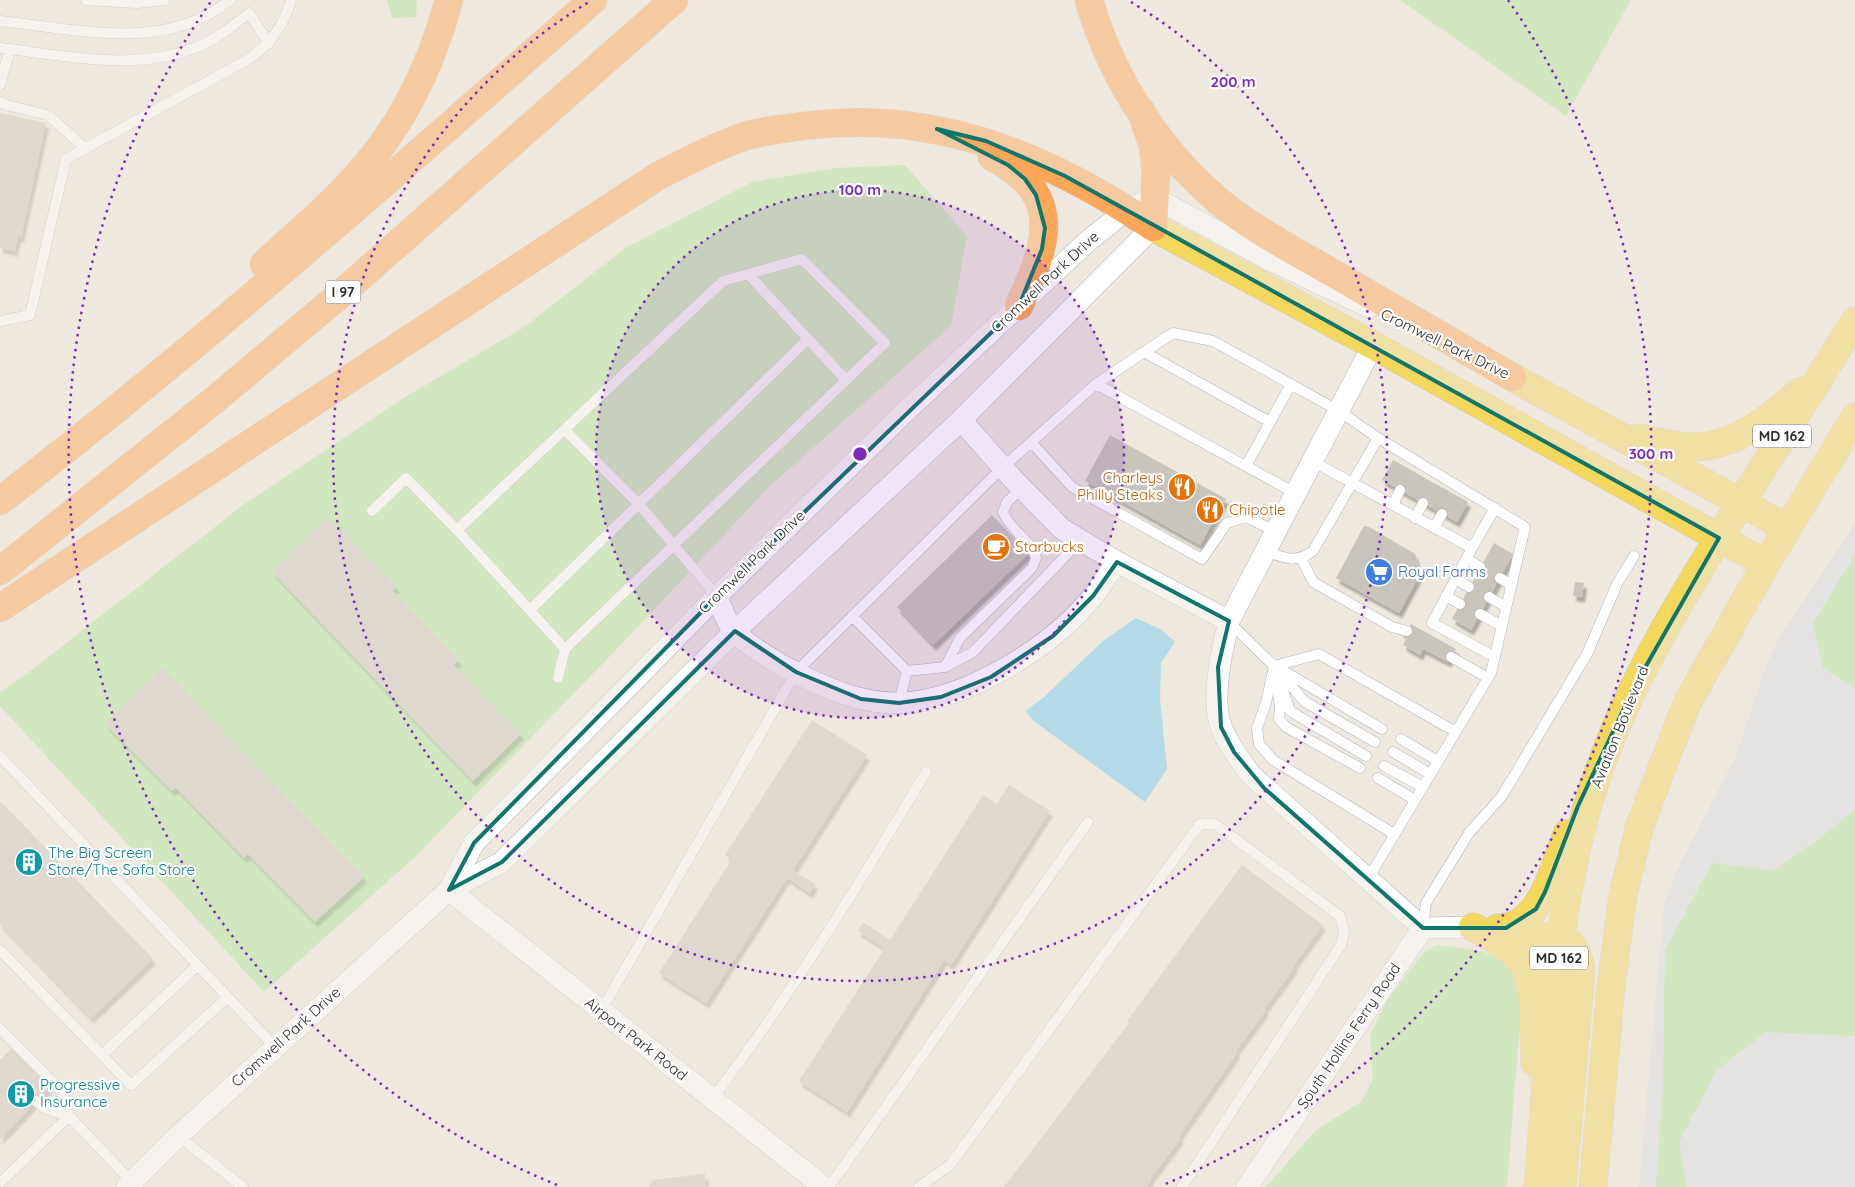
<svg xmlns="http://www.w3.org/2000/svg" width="1855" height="1187" font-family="Quicksand,sans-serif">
  <defs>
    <filter id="shadow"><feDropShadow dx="3" dy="5.5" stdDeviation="1" flood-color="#0004"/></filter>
  </defs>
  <rect width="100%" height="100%" fill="#eee8de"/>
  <path fill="#d9dbe7" d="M1855 524V1187H1639L1664 903 1678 868 1735 758 1765 668 1778 640Z"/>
  <path fill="#b0e59a" d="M387 0H417L416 17 392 18Z
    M1400 0H1631L1566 116Z
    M905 165 967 236 951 326 770 486 614 652 416 856 264 992 0 706V692L24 676 243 505 405 397 523 328 627 247 752 182 836 168Z
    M1855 555V688L1823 668 1813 623Z
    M1855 809V1036L1766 1032 1717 1070 1679 1142 1687 1187H1656L1663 1089 1665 950 1712 863 1774 871 1825 834Z
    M1437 945 1481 951 1508 962 1522 995 1507 1187H1266L1316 1130 1361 1102 1373 1080 1370 1034 1387 1001 1424 952Z"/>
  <path fill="#70c9f1" d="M1136 618 1162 630 1175 642 1161 663 1160 699 1167 769 1145 802 1035 722 1025 711 1043 698 1103 641Z"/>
  <path fill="#c9c5bd" filter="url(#shadow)" d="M0 113 46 123 21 237 18 236 15 251 0 248Z
    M1110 435 1226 499 1200 545 1085 481Z
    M1393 460 1468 502 1457 522 1382 480Z
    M992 515 1029 553 933 645 897 607Z
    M328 517 397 587 392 590 459 660 454 665 521 734 473 781 272 572Z
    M1364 526 1369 527 1415 554 1420 574 1399 613 1336 578Z
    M1494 543 1513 554 1471 630 1452 619Z
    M1575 582 1584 583 1582 597 1573 596Z
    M1411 624 1456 649 1448 662 1423 649 1420 655 1403 645 1406 639 1403 638Z
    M162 668 364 877 315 922 248 854 244 858 176 788 172 791 105 724Z
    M812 720 867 755 793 870 815 884 810 893 787 878 706 1003 659 973 732 859 725 855Z
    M1009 785 1050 811 951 965 944 960 847 1112 799 1081 885 948 858 931 863 922 890 940 983 795 997 804Z
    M0 801 153 959 91 1018 0 924Z
    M1242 865 1323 925 1293 966 1295 967 1264 1009 1266 1010 1235 1052 1237 1053 1179 1136 1181 1138 1150 1179 1151 1181 1147 1187H1004L1129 1023 1127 1021Z
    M12 1048 50 1087 0 1139V1060Z
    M705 1174 706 1187H649L653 1180Z"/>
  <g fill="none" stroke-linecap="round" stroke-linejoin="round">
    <defs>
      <path id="service" d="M86 0 137 3 165 0
        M0 21C76 29 165 53 230 0
        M0 48C63 55 133 72 194 48 215 40 232 27 249 13L269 43
        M0 85 10 49
        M0 102 6 105 48 115 85 148
        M748 274 846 380
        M0 321 30 315 66 159 247 60C270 45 283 27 291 0
        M1144 352 1270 422
        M1096 384 1295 493
        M565 430 638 503 717 596
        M1031 442 1072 487 1202 559 1227 523 1246 517 1275 531
        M1312 461 1472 548 1432 623 1495 657
        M1246 466 1291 384
        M1393 505 1400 490
        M372 511 406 478 457 530
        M1415 518 1423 503
        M1434 528 1442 514
        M1472 548 1495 508
        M1265 551C1285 558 1295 564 1313 551L1378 438
        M1467 559 1480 567
        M1302 560 1313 582 1392 627 1407 631
        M1500 578 1511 585
        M1456 579 1469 587
        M1446 596 1460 604
        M1489 597 1506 607
        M530 610 808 339
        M1480 614 1502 626
        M852 616 907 671 945 667 973 652 1081 540
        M1229 622 1274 666 1305 702 1375 742
        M1451 657 1488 678
        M1274 666 1266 703 1257 728 1259 744 1273 760 1394 834
        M1274 666 1319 654 1456 732
        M945 667 960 638 1032 568 1036 558C1030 539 1010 530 1003 512L1007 502 1022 488
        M1282 670 1382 729
        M1275 674 1280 706 1279 719 1286 727 1360 768
        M558 678 565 649 457 530 723 281 802 259 885 343 565 649
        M1282 688 1290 711 1366 756
        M899 703 907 671
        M1401 739 1438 761
        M1393 752 1430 774
        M0 756 275 1047
        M1384 766 1423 787
        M1378 778 1415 800
        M1423 928 1426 903 1469 833 1502 796 1587 654 1617 584 1634 556
        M0 950 131 1085 228 997
        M601 1011 796 672 1002 468 1096 384 1173 333 1213 341 1339 411 1378 438 1525 527 1491 673 1368 879
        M0 1029 61 1090 69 1116 132 1182
        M102 1055 198 965
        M712 1099C791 995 859 884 926 772
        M178 1136 243 1187
        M0 1183 69 1116 44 1108 36 1101
        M829 1187 1088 822
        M919 1187 950 1165 1200 824H1215L1340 916 1344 932 1341 945 1182 1187"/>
      <path id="minor" d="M1373 345 1229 621C1222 649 1210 701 1222 729 1229 746 1240 760 1251 775L1423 928
        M961 420 1012 478 1062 529 1117 562 1229 621
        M717 596C721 606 725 619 731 627 743 644 784 667 802 676 833 691 865 704 900 703 966 701 1052 647 1093 596 1102 585 1109 573 1117 562
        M449 890 474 843 717 596 904 413 1089 240 1127 210 1155 198 1268 259 1369 307
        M449 890 824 1187
        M127 1187 178 1136 449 890 502 862 735 631 961 420 1153 227
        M1247 1187 1423 928 1473 927"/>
      <path id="primary" d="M1153 227 1373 345 1766 564
        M1512 377 1787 528
        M1639 438C1655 441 1672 446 1689 447 1734 449 1769 418 1801 391
        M1473 927C1488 936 1507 945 1518 957 1538 978 1533 1034 1535 1063
        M1498 928C1542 929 1554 865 1567 834
        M1506 928 1568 942C1581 953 1581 967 1580 983L1562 1187
        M1538 1187C1548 1061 1553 931 1587 808 1616 706 1671 614 1727 525 1769 457 1812 389 1855 321
        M1593 1187 1611 986 1623 895 1640 825 1687 703 1766 564 1855 417"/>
      <path id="motorway" d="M1089 0C1112 81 1164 159 1231 211 1264 236 1302 255 1338 276 1396 310 1454 343 1512 377
        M992 157C1066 195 1047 244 1019 306
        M264 264C294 236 326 210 353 180 401 129 431 67 449 0
        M0 501C205 343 398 171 593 0
        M0 571 212 402 335 299 674 0
        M0 608 658 176C684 163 710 149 737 139 758 131 782 129 804 126 934 109 1046 155 1153 227L1156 174 1153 146 1141 111"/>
    </defs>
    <use href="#service" stroke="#b2b4c0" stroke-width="11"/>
    <use href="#minor" stroke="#b2b4c0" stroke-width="22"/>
    <use href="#primary" stroke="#c8c8c8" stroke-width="29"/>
    <use href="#motorway" stroke="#c8c8c8" stroke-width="29"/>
    <use href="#service" stroke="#fff" stroke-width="10"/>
    <use href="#minor" stroke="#fff" stroke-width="21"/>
    <use href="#primary" stroke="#f4d75d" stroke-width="28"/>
    <use href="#motorway" stroke="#ffa758" stroke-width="28"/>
  </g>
  <path d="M0 0H1855V1187H0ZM937 129 986 141 1065 176 1719 538 1634 687 1578 806 1545 892 1536 909 1506 928H1423L1264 788 1234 752 1221 727 1218 667 1229 621 1117 562 1093 596 1053 636 991 677 941 697 899 703 861 699 796 672 735 631 502 862 449 890 474 843 717 596 1019 306 1042 249 1045 228 1036 195 1025 179 1008 165Z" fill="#eee8de" fill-opacity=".55" fill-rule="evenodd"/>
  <path fill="none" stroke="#0f766e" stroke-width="4" stroke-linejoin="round" d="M937 129 986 141 1065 176 1719 538 1634 687 1578 806 1545 892 1536 909 1506 928H1423L1264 788 1234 752 1221 727 1218 667 1229 621 1117 562 1093 596 1053 636 991 677 941 697 899 703 861 699 796 672 735 631 502 862 449 890 474 843 717 596 1019 306 1042 249 1045 228 1036 195 1025 179 1008 165Z"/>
  <circle cx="860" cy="454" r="264" fill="#7b2cbf" fill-opacity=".12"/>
  <g fill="none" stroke="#7b2cbf" stroke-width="2.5" stroke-dasharray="2.5 5">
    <circle cx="860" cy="454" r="264"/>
    <path d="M1131 2A527 527 0 1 1 589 2"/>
    <path d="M557 1185A791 791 0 0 1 212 0M1508 0A791 791 0 0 1 1163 1185"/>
  </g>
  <defs>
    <symbol id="restaurant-disc" viewBox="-11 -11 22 22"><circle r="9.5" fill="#e8710a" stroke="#fff"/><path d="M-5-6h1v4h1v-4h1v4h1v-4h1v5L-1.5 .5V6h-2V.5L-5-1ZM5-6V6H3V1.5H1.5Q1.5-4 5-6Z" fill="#fff"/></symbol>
    <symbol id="cafe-disc" viewBox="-11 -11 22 22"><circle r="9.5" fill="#e8710a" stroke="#fff"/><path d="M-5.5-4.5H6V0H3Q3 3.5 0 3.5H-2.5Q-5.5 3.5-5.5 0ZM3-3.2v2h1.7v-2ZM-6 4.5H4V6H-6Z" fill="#fff"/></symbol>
    <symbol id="supermarket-disc" viewBox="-11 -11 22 22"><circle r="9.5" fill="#3f7fe0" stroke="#fff"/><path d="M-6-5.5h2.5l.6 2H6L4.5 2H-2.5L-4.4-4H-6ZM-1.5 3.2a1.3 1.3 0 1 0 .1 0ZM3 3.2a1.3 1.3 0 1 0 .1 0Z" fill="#fff"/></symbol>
    <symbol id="building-disc" viewBox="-11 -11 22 22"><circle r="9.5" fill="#0f9aa8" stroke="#fff"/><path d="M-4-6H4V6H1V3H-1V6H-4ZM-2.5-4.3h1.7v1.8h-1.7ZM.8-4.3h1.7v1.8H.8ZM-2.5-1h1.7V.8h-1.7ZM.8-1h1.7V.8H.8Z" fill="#fff"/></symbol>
  </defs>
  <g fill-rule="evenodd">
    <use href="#restaurant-disc" x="1166" y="471" width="32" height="32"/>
    <use href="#restaurant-disc" x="1194" y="494" width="32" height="32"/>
    <use href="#cafe-disc" x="980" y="531" width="32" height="32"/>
    <use href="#supermarket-disc" x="1363" y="556" width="32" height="32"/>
    <use href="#building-disc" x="13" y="846" width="32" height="32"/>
    <use href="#building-disc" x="5" y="1078" width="32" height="32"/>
  </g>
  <g text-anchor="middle" stroke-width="4.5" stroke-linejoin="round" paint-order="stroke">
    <g fill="#fff" stroke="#6b6b6b" stroke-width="1">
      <rect x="325.5" y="280.5" width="35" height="23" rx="4"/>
      <rect x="1753" y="424.5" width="58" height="23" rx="4"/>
      <rect x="1530" y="946.5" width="58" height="23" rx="4"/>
    </g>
    <g font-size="14" font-weight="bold" fill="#2c2c2c">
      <text x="343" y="297">I 97</text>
      <text x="1782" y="441">MD 162</text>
      <text x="1559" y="963">MD 162</text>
    </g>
    <g font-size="15" fill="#2c2c2c" stroke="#fff">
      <text transform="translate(1045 282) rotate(-43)" y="5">Cromwell Park Drive</text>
      <text transform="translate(1445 344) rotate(26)" y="5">Cromwell Park Drive</text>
      <text transform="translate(752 562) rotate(-44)" y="5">Cromwell Park Drive</text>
      <text transform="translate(1620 727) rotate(-68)" y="5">Aviation Boulevard</text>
      <text transform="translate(1349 1036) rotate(-56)" y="5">South Hollins Ferry Road</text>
      <text transform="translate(286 1037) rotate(-42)" y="5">Cromwell Park Drive</text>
      <text transform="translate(636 1039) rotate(38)" y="5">Airport Park Road</text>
    </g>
    <g font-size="15" fill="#c56008" stroke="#fff" text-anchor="start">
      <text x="1163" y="483" text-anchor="end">Charleys<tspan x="1163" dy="17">Philly Steaks</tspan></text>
      <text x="1229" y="515">Chipotle</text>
      <text x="1015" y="552">Starbucks</text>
    </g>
    <g font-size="15" fill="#366cbe" stroke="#fff" text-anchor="start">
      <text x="1398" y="577">Royal Farms</text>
    </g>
    <g font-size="15" fill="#0d838f" stroke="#fff" text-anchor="start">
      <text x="48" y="858">The Big Screen<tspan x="48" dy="17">Store/The Sofa Store</tspan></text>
      <text x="40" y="1090">Progressive<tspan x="40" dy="17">Insurance</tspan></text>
    </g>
  </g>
  <circle cx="860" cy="454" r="8" fill="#7b2cbf" stroke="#fff" stroke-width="2.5"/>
  <g font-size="15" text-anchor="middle" font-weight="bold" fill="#7b2cbf" stroke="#fff" stroke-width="4.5" stroke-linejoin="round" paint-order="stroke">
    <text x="1233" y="87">200 m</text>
    <text x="860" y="195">100 m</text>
    <text x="1651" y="459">300 m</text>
  </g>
</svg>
